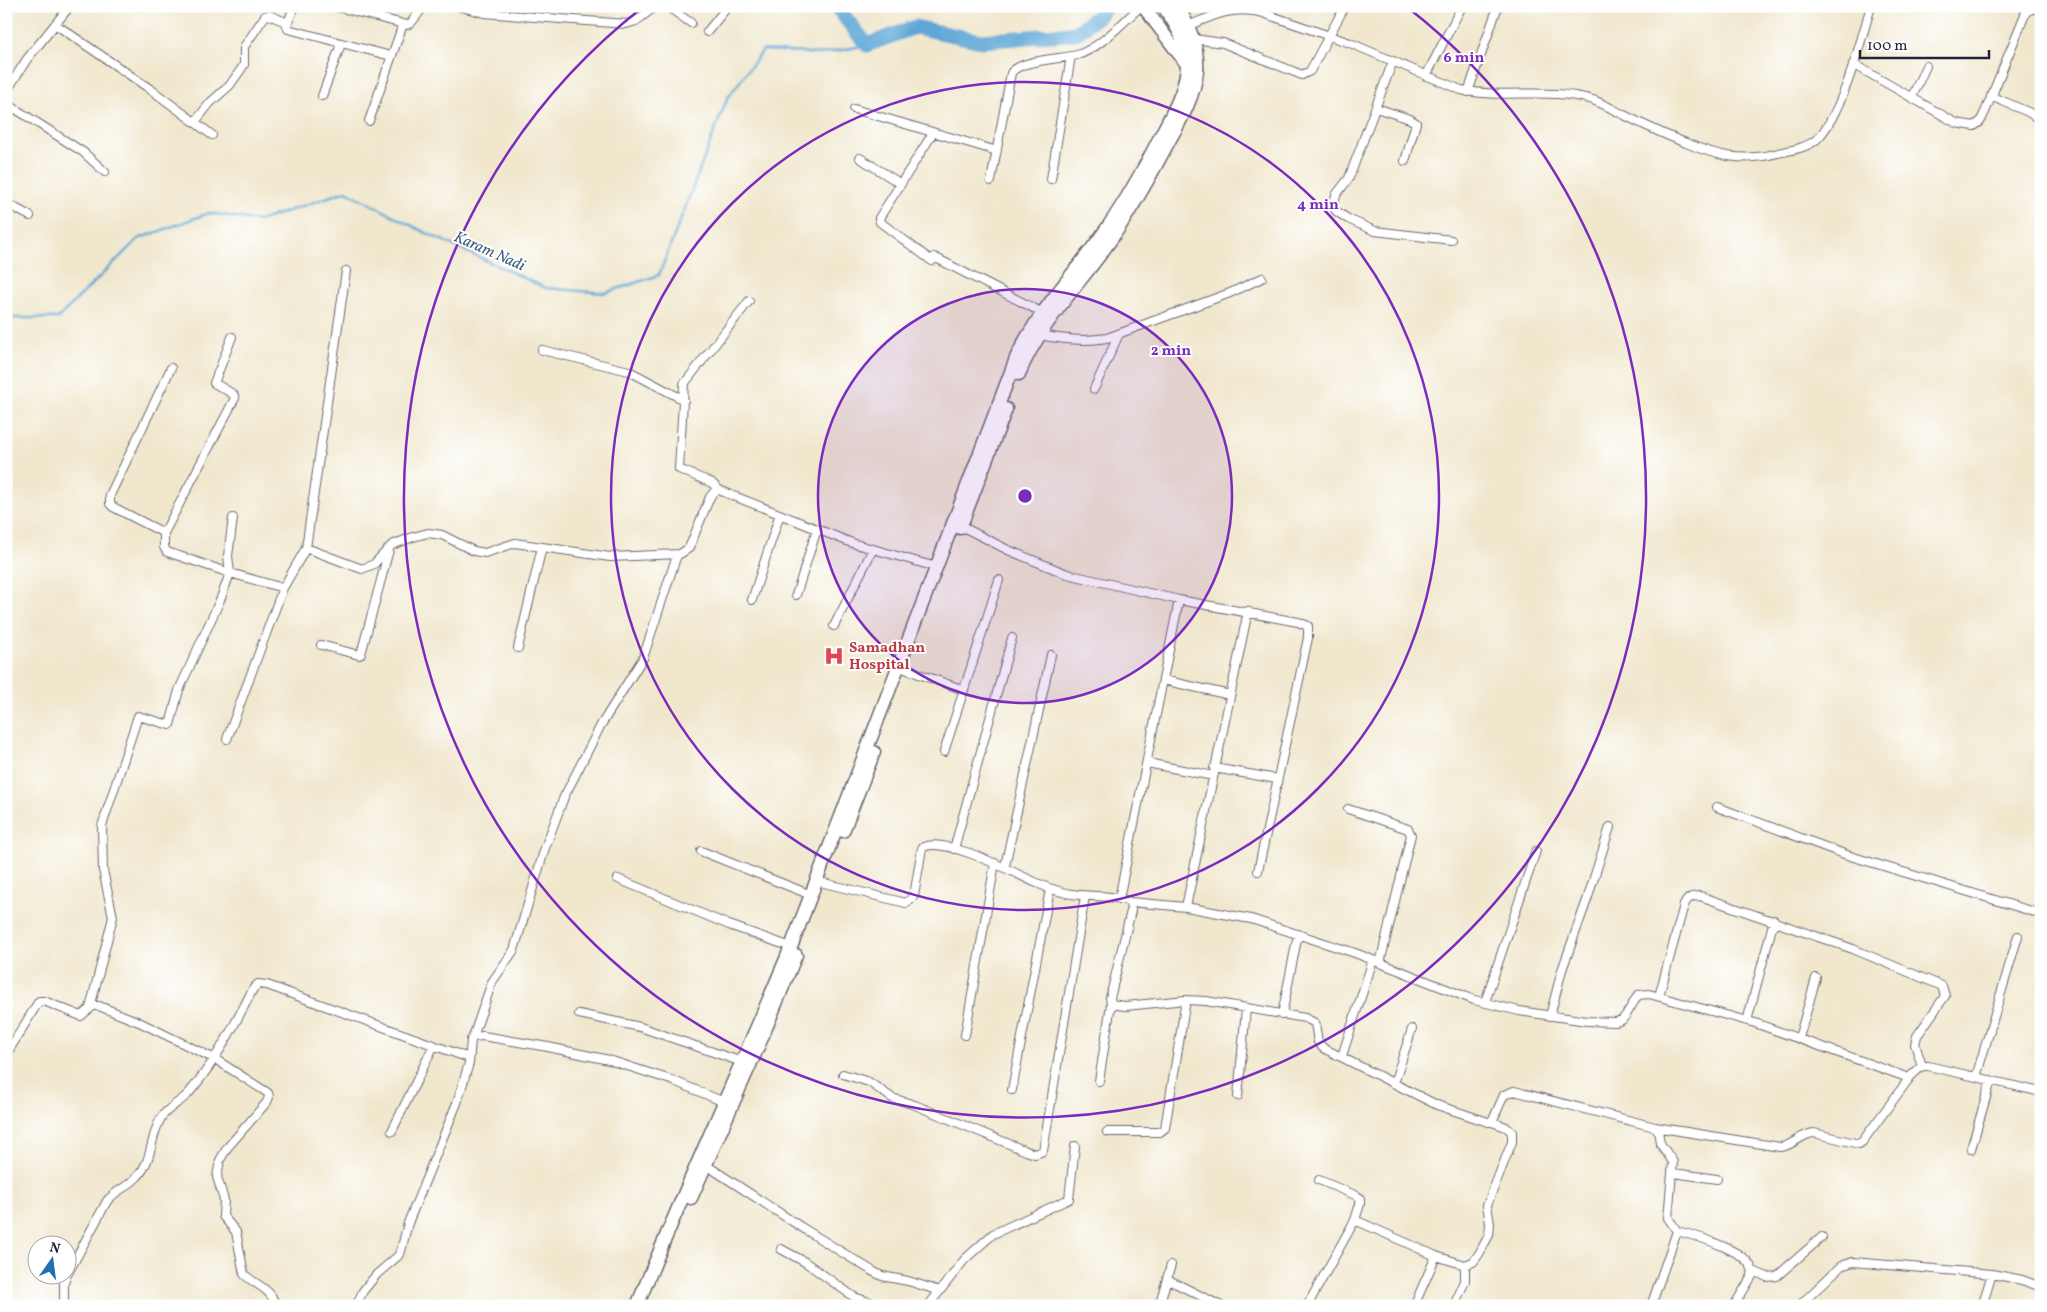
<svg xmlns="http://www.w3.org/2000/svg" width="2047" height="1312" font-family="Vollkorn,serif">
  <rect width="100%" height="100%" fill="#fff"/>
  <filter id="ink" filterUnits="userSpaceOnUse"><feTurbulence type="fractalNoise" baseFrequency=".02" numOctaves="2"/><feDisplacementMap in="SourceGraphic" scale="10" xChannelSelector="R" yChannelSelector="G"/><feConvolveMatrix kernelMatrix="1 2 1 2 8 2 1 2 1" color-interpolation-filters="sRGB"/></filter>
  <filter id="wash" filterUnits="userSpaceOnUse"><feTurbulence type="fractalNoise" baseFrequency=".0096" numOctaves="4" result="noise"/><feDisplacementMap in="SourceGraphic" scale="20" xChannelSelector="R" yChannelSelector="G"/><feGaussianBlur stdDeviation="1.12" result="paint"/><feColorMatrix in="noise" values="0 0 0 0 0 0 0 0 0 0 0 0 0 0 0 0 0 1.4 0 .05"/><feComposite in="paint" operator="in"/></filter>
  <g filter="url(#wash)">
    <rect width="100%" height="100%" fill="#f0e7cd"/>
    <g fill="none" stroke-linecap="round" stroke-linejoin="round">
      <path stroke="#5fa7d6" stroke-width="2.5" d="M6 318H58L138 239 209 213 259 221 346 191 422 231 546 288 605 293 659 275 727 99 763 50 821 54 867 45"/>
      <path stroke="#5fa7d6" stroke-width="15" d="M836 6 867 45 915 27 981 41 1076 33 1099 15 1106 6"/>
    </g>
  </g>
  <g filter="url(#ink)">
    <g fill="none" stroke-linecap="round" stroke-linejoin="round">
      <defs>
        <path id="minor" d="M294 6 287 26 288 29 391 56
          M334 6 407 25 411 23 424 6
          M458 6 484 13 626 24 636 21 656 6
          M667 6 691 23
          M55 24 153 91 212 135
          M1188 26C1214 15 1232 6 1260 12L1350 43 1461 90C1505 99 1550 87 1593 100 1604 104 1614 110 1624 115 1644 125 1665 135 1686 143 1719 157 1744 162 1778 153 1791 150 1807 148 1817 139 1842 115 1861 40 1871 6
          M707 32 728 6
          M1194 39 1223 43 1302 75 1310 71 1345 6
          M1393 61 1349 178 1336 195 1333 205 1336 211 1348 219 1375 231 1451 240
          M1853 64 1956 123 1974 126 1980 122 1985 112 2026 12 2033 8 2041 11
          M1426 76 1462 6
          M6 92 27 59 70 6
          M1468 92 1498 6
          M322 96 341 44
          M1991 96 2028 112 2041 120
          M1912 97 1926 66
          M6 103 83 152 105 172
          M1376 108 1410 119 1416 123 1405 161
          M854 109 997 151
          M369 121 403 24
          M195 122 210 103 230 85 244 65V47L265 16 269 15 288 23
          M860 158 901 184
          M1051 179 1071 56
          M991 181 1011 73C1020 60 1061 59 1077 55 1099 49 1123 22 1141 6
          M6 203 30 216
          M934 257 1043 313
          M932 261 880 222 879 218 933 133
          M1039 335C1062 339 1084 342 1107 338L1230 293 1262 278
          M542 350 629 371 684 400
          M171 368 110 495V504L113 507 164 533V547L167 552 230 573 228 556 233 518
          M1094 389 1119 334
          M719 490 712 483 679 469 684 384 749 301
          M961 526 1008 550 1067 574 1179 600 1298 622 1308 626V638L1258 871
          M164 533 235 398 233 394 214 383 232 337
          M306 548 346 271
          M796 595 817 529
          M752 600 780 514
          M834 626 873 549
          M321 645 359 655 361 654 389 550
          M518 648 542 547
          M905 669 964 690
          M1163 680 1230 695
          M227 739 283 588
          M944 752 999 580
          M1147 763 1213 776
          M1214 768 1277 779
          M1717 807 1847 855 2041 914
          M1348 809 1408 829 1411 835 1380 963
          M954 849 1012 638
          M701 851 811 895
          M1005 866 1051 655
          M618 879 729 925 791 947
          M824 883 906 903 914 896 922 848C942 834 1016 874 1037 883 1050 889 1065 894 1081 895 1096 897 1115 895 1130 902L1131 911 1110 998 1111 1004 1125 1006 1186 1000 1206 1001 1305 1018 1315 1023 1318 1042 1323 1048 1437 1105 1488 1122H1492L1504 1095 1514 1091 1655 1127 1658 1130 1660 1143 1673 1162 1668 1218 1677 1231 1651 1306
          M1119 899 1179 600
          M1130 902 1186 907 1251 919 1355 953 1474 1000 1519 1011 1587 1021 1616 1022 1622 1020 1626 1015 1638 995 1649 994 1755 1023 1909 1078
          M1186 907 1248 611
          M1659 996 1684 905C1688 897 1692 896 1700 896L1853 949 1942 986 1945 996 1917 1036 1915 1044 1922 1066
          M1485 1002 1536 851
          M90 1008 113 917 103 870 102 826 138 716 170 725 179 690 221 598 230 573 283 588 306 548 362 569 374 564 392 545 413 537 428 533 442 535 474 551 485 553 515 543 610 557 680 554 689 548 710 497 714 492 719 490 852 543 936 567
          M579 1014 640 1027 742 1062
          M1282 1015 1298 934
          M1550 1016 1562 970 1587 900 1610 827
          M1747 1021 1774 920
          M965 1035 995 863
          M473 1037 492 982 514 950 545 848 564 797 601 725 643 658 677 555
          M1799 1038 1816 978
          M6 1055 39 1001H44L81 1016 93 1006H99L139 1022 215 1059 268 1093 269 1097 267 1102 227 1148 220 1160 217 1177 224 1200 223 1216 236 1232 244 1274C253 1284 275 1290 274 1306
          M1342 1056 1373 960
          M843 1074 869 1082 892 1098 915 1105 1026 1151 1035 1154 1043 1151 1085 896
          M1976 1077 2018 936
          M1099 1081 1111 1004
          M1394 1083 1412 1029
          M1012 1090 1050 889
          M1238 1096 1246 1009
          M1655 1127 1780 1147C1794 1146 1800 1134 1814 1133L1859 1144 1862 1142 1911 1076 1922 1066H1928L2041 1092
          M392 1131 434 1045
          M1107 1132H1160L1165 1128 1186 1000
          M1971 1149 1991 1080
          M706 1165 801 1227 874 1272 882 1276 908 1281 940 1291
          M1673 1173 1717 1179
          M1355 1220 1436 1256 1465 1265 1473 1262 1479 1254 1489 1235 1490 1224 1487 1205 1512 1142V1132L1506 1127 1492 1122
          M1677 1231C1693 1235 1759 1253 1752 1276L1734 1306
          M781 1249 805 1262 854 1297 881 1306
          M1753 1271 1767 1277 1777 1276 1822 1237
          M68 1273 107 1201C116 1190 128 1187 137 1177 153 1161 150 1136 161 1118 168 1107 181 1102 189 1093 216 1061 234 1026 253 989L258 984 267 985 469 1058
          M1167 1279 1221 1306
          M1456 1301 1465 1281V1265
          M64 1306V1283L67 1274
          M356 1306 363 1291 377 1274 398 1256 401 1251 408 1223 457 1103 469 1063 471 1040 473 1037 483 1036 548 1047 609 1060 674 1081 724 1102
          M928 1306 965 1259 993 1234 1069 1199 1075 1146
          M1159 1306 1171 1265
          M1307 1306 1355 1220 1360 1204V1198L1357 1196 1319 1180
          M1414 1306 1436 1256
          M1799 1306 1841 1266 1853 1262 1992 1274 2022 1280 2041 1287
          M1982 1306 1992 1274"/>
        <path id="primary" d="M1143 6 1185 62
          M1019 374C1038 328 1073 291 1102 252 1128 217 1149 179 1169 141 1181 120 1195 95 1197 71 1199 46 1189 27 1178 6
          M960 528 1006 409
          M843 831 874 752
          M691 1198 761 1040 796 955
          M637 1306C686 1185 741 1067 791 947L1017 356C1038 312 1072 276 1100 238 1124 205 1144 169 1162 133 1173 112 1188 86 1187 61 1186 40 1175 23 1163 6"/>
      </defs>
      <use href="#minor" stroke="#6a676e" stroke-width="10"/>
      <use href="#primary" stroke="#6a676e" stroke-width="15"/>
      <use href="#minor" stroke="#fff" stroke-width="8"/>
      <use href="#primary" stroke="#fff" stroke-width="12"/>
    </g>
  </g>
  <circle cx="1025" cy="496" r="207" fill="#7b2cbf" fill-opacity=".12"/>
  <g fill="none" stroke="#7b2cbf" stroke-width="2.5">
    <circle cx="1025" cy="496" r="207"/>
    <circle cx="1025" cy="496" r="414"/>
    <path d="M1407 7A621 621 0 1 1 643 7"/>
  </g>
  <defs>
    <symbol id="hospital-bare" viewBox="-9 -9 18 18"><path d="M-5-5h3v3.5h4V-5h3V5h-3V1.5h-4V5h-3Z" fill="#e0444e" stroke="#fff" stroke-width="2.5" paint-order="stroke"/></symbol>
  </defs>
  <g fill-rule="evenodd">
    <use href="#hospital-bare" x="820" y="642" width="28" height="28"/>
  </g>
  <g text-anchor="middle" stroke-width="4" stroke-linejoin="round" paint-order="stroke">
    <g font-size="15" font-weight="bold" fill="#be3a42" stroke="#fff" text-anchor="start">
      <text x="849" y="652">Samadhan<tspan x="849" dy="17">Hospital</tspan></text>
    </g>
    <g font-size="16" font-style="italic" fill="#3d5e81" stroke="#fff">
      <text transform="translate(490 250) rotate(24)" y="6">Karam Nadi</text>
    </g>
  </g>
  <circle cx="1025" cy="496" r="8" fill="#7b2cbf" stroke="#fff" stroke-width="2.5"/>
  <g font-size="15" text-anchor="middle" font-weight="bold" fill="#7b2cbf" stroke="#fff" stroke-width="4" stroke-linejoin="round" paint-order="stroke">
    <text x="1464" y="62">6 min</text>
    <text x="1318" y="209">4 min</text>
    <text x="1171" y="355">2 min</text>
  </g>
  <rect width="2047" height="1312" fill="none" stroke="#fff" stroke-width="25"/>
  <g transform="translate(52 1260) rotate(14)"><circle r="24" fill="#ffffff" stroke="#a7a7b1"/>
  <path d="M0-4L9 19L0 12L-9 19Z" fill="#1f6fb2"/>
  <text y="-8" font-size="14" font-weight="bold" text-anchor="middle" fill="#22223b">N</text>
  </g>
  <path d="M1860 50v8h129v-8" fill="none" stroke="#22223b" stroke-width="2.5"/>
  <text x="1867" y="50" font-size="15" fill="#22223b" stroke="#ffffff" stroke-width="4" paint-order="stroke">100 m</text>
</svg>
